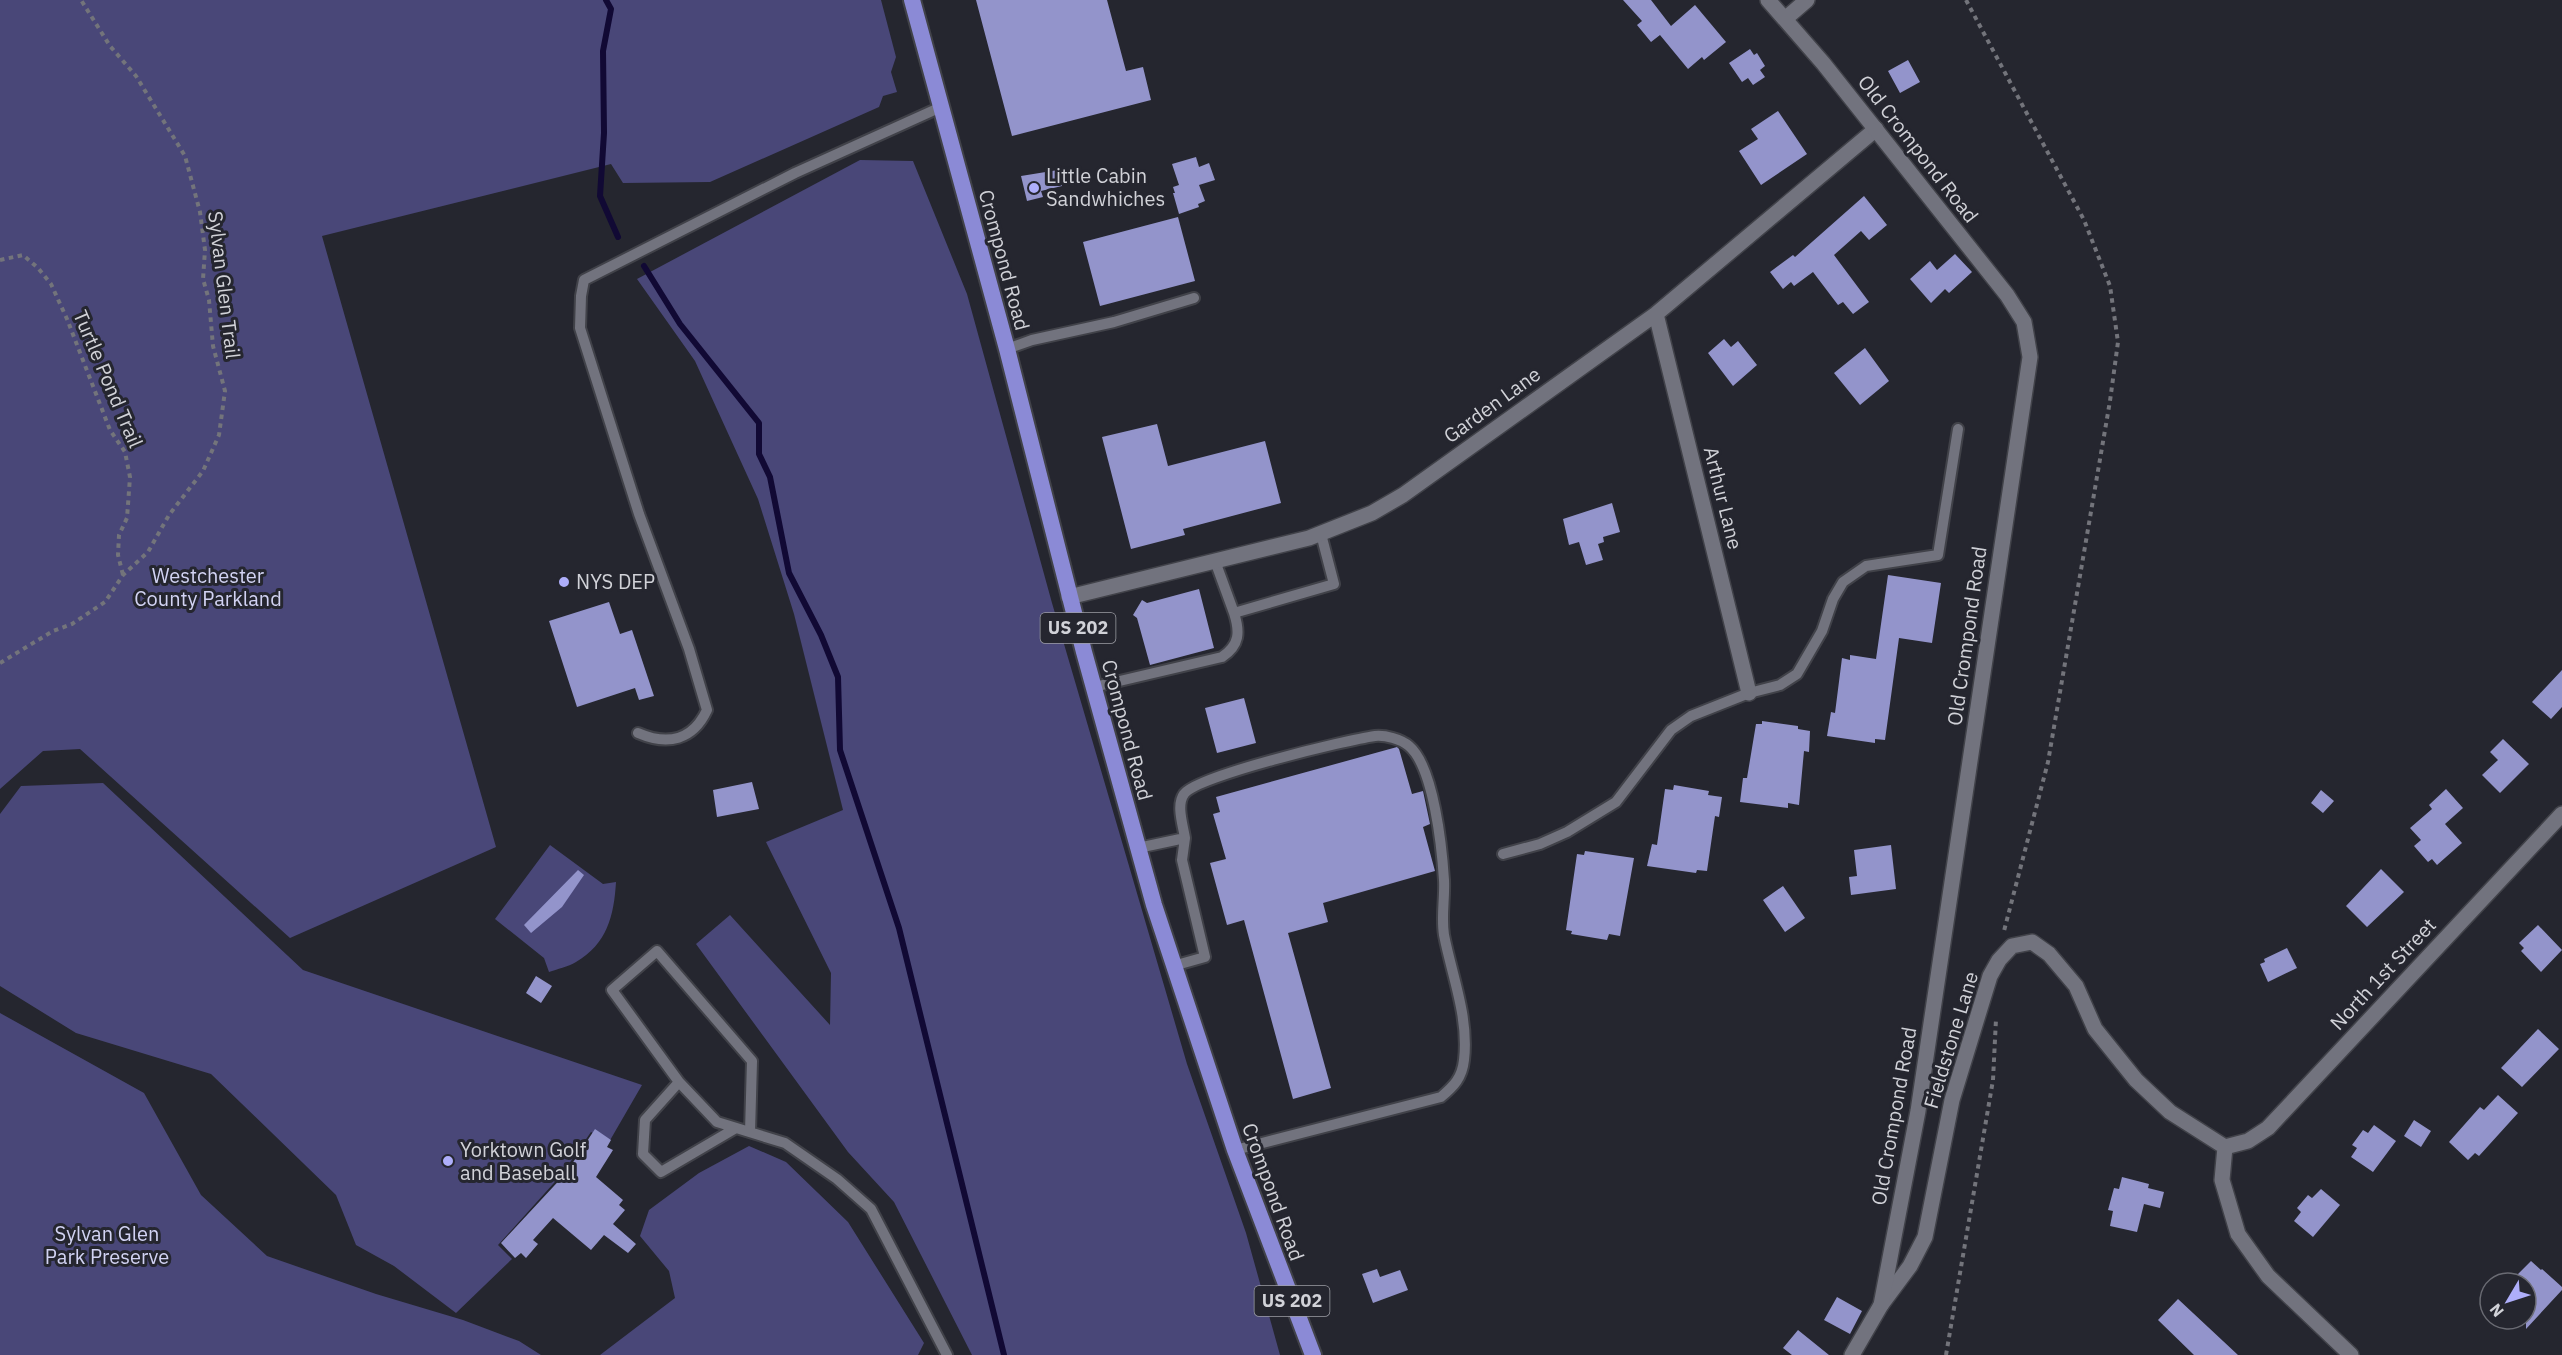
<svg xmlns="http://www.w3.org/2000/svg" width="2562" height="1355" font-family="'IBM Plex Sans',sans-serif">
  <rect width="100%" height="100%" fill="#25262f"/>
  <path fill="#494778" d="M0 0H881L896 57 891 72 897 92 883 96 879 107 710 182 623 183 611 164 322 236 496 847 290 938 80 749 43 751 0 789Z
    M860 160 913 161 967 294 1052 603 1187 1064 1246 1233 1280 1355H972L894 1202 848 1152 696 944 730 915 830 1025 831 973 766 842 843 810 794 614 758 499 695 361 637 279Z
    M103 783 303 970 642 1085 609 1142 591 1132 562 1174 498 1245 512 1259 456 1313 394 1266 356 1245 336 1195 211 1074 76 1033 0 986V814L21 786Z
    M550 845 603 884 616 882C614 916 607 944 576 962 568 967 557 969 549 972L544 958 495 919Z
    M0 1013 144 1093 201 1195 267 1256 376 1294 463 1320 519 1341 541 1355H0Z
    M749 1146 786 1162 848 1222 924 1343 918 1355H600L675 1298 669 1271 640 1236 649 1210 699 1173Z"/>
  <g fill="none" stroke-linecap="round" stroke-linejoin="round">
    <path stroke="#110934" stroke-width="6" d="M606 0 611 9 603 51 604 133 600 196 618 237
      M644 266 680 324 759 423V454L770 477 789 573 821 635 838 677 840 750 899 928 1004 1355"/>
  </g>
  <path fill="#9394cb" d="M976 0H1107L1126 71 1143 67 1151 100 1012 136Z
    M1623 0H1651L1671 26 1695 5 1726 42 1704 60 1702 57 1688 69 1660 35 1651 42 1637 25 1642 21Z
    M1750 49 1754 55 1757 53 1765 66 1760 70 1765 77 1753 85 1748 78 1742 82 1729 63Z
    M1908 60 1920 82 1900 93 1888 71Z
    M1778 111 1807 154 1761 185 1739 151 1758 139 1751 129Z
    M1196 157 1199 167 1209 163 1215 180 1199 185 1205 201 1198 204 1199 207 1179 214 1173 193H1175L1173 187 1179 185 1172 164Z
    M1058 170 1062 186 1041 191 1043 197 1027 201 1021 176Z
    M1864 196 1887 225 1869 240 1861 231 1834 255 1869 302 1853 314 1843 302 1838 305 1813 272 1794 286 1791 282 1783 289 1770 272 1793 255 1795 257Z
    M1178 217 1195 281 1100 306 1083 242Z
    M1955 254 1972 272 1949 293 1945 289 1931 303 1910 279 1930 261 1937 270Z
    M1724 339 1731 347 1738 341 1757 365 1733 386 1708 353Z
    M1865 348 1889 381 1860 405 1834 373Z
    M1157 424 1168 466 1265 441 1281 503 1183 529 1185 535 1131 549 1102 437Z
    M1612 503 1620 532 1603 537 1604 542 1598 544 1603 560 1586 565 1579 542 1569 545 1563 519Z
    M1888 575 1941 583 1932 643 1899 638 1885 740 1875 739V743L1827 736 1831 712 1835 713 1842 658 1850 660V655L1876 659Z
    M1199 589 1214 648 1150 665 1137 618 1133 615 1142 600 1147 603Z
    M609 602 620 634 632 630 654 696 639 700 635 688 577 707 549 621Z
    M2562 670V707L2551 719 2532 702Z
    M1244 698 1256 743 1217 753 1205 708Z
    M1762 721 1798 726V729L1810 731 1809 752 1804 751 1799 805 1788 803V808L1740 802 1743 778H1747L1756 724H1762Z
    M2503 739 2529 764 2500 793 2482 775 2498 760 2490 752Z
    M1397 747 1399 749 1412 794 1423 791 1430 824 1423 827 1435 871 1323 903 1328 922 1288 933 1331 1088 1293 1099 1244 920 1227 925 1210 863 1226 859 1213 814 1220 812 1216 797Z
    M752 782 759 809 717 817 713 790Z
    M1674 785 1709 791 1708 795 1722 797 1719 817 1715 816 1707 871 1697 870 1696 873 1647 866 1652 844 1657 845 1665 789 1673 790Z
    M2446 789 2463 808 2445 824 2462 843 2437 865 2432 859 2428 862 2414 846 2421 840 2410 828 2432 809 2429 805Z
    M2321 790 2334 801 2323 813 2311 803Z
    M1891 845 1896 889 1851 895 1849 877 1857 876 1854 850Z
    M1585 851 1634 858 1620 936 1609 934 1607 940 1571 934 1572 931 1566 930 1577 854 1584 855Z
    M2381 869 2404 892 2367 927 2346 906Z
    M578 870 584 875 562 907 531 933 524 925Z
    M1783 886 1805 918 1785 932 1763 900Z
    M2538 925 2562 950 2541 972 2521 951 2524 948 2519 943Z
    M2287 948 2297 968 2268 982 2260 964 2265 962 2264 959Z
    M536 976 552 986 541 1003 526 993Z
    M2538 1029 2559 1049 2522 1087 2501 1068Z
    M2498 1095 2518 1113 2479 1156 2475 1153 2468 1160 2449 1142 2480 1107 2484 1110Z
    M2414 1120 2431 1131 2421 1147 2404 1136Z
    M2374 1125 2396 1141 2373 1172 2351 1157 2357 1148 2352 1145 2363 1130 2368 1133Z
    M595 1129 611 1140 607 1147 613 1150 596 1177 623 1200 619 1205 625 1210 613 1224 636 1244 628 1253 604 1235 591 1250 553 1218 533 1240 538 1244 526 1258 521 1253 515 1258 501 1243 566 1173Z
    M2122 1177 2149 1184 2148 1188 2164 1192 2160 1208 2144 1204 2137 1232 2110 1226 2113 1211 2108 1210 2114 1188 2119 1189Z
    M2321 1189 2340 1205 2313 1237 2294 1221 2301 1212 2297 1208 2308 1195 2312 1198Z
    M2531 1261 2541 1270 2542 1269 2562 1287V1290L2526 1329V1283L2517 1275Z
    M1377 1269 1380 1277 1400 1270 1408 1290 1373 1303 1362 1274Z
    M1837 1297 1862 1311 1850 1334 1824 1320Z
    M2178 1299 2238 1355H2194L2158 1320Z
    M1798 1330 1829 1355H1792L1783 1348Z"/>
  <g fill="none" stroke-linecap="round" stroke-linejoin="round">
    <defs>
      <path id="service" d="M1007 349 1032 340 1114 322 1194 298
        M1215 561 1234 613 1334 584 1321 534
        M1094 687 1222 657C1240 645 1240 632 1234 613
        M638 733C668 746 693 740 707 710L689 649 639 514 580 328 581 296 584 280 795 173 941 107
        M1138 848 1185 838C1183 825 1176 805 1184 794 1196 776 1347 740 1375 736 1385 735 1401 739 1409 746 1434 767 1442 849 1444 880 1445 899 1441 916 1444 935 1452 976 1469 1017 1464 1060 1462 1078 1454 1086 1441 1097L1235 1150
        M1503 854 1540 844 1567 832 1616 802 1671 730 1691 716 1749 693 1780 685 1797 674 1822 631 1833 599 1843 582 1866 566 1938 555 1958 429
        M1173 966 1205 957 1182 860 1185 838
        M679 1082 645 1120 643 1154 661 1172 736 1128
        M750 1132 752 1061 657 951 612 990 679 1082 717 1122 785 1143 837 1179 871 1209 947 1355"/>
      <path id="minor" d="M1656 314 1749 693
        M1069 597 1309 538 1372 513 1403 495 1656 314 1876 129
        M2225 1147 2248 1141 2268 1128 2562 814
        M2225 1147 2222 1180 2238 1234 2268 1276 2351 1355
        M1881 1305 1910 1266 1925 1237 1952 1100 1990 976 1999 960 2012 946 2032 942 2049 954 2076 986 2095 1029 2136 1080 2170 1112 2225 1147"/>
      <path id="tertiary" d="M1768 0 1823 63 2007 295 2024 322 2030 357 1918 1111 1881 1305 1852 1355
        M1785 19 1807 0"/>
      <path id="trunk" d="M912 0 1007 349 1084 652 1154 905 1235 1150 1313 1355"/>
    </defs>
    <use href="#service" stroke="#414249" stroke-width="14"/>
    <use href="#minor" stroke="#414249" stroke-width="18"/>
    <use href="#tertiary" stroke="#414249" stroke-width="18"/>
    <use href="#trunk" stroke="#414249" stroke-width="20"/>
    <path stroke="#73747b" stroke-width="4" stroke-dasharray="4.5 4.5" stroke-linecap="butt" d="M1966 0 2084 220 2110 286 2118 342 2110 401 2048 762 2004 931
      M0 260 23 255 38 268 51 284 67 319 110 430 125 452 130 477 127 518 119 535 118 555 123 575
      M0 663 53 631 72 624 105 602 123 575 148 552 169 515 203 471 219 435 225 391 213 346 209 300 203 279 205 250 200 212 185 156 136 76 110 46 81 0
      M1946 1355 1993 1080 1996 1019"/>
    <use href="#service" stroke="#72737e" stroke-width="10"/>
    <use href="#minor" stroke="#72737e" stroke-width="15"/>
    <use href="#tertiary" stroke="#72737e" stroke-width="15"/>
    <use href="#trunk" stroke="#8b8ad6" stroke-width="16"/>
  </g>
  <g fill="#aeaefa" stroke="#25262f" stroke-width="2">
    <circle cx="1034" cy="188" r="6"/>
    <circle cx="564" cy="582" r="6"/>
    <circle cx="448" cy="1161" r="6"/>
  </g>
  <g text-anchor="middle" stroke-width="6" stroke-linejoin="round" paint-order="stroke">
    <g fill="#25262f" stroke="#9d9ea5" stroke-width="1.5">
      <rect x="1040.5" y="613" width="75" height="30" rx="4.5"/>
      <rect x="1254.5" y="1286" width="75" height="30" rx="4.5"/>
    </g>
    <g font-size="18" font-weight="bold" fill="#d1d2d8">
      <text x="1078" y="634">US 202</text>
      <text x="1292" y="1307">US 202</text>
    </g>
    <g font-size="20" fill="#d1d2d8" stroke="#25262f">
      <text transform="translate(1918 149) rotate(52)" y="7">Old Crompond Road</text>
      <text transform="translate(1004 260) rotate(75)" y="7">Crompond Road</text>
      <text transform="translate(224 285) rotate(83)" y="7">Sylvan Glen Trail</text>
      <text transform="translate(108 379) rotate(67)" y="7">Turtle Pond Trail</text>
      <text transform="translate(1492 405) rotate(-36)" y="7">Garden Lane</text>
      <text transform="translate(1723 498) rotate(76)" y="7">Arthur Lane</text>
      <text transform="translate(1967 636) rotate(-82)" y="7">Old Crompond Road</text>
      <text transform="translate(1127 730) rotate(75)" y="7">Crompond Road</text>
      <text transform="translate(2383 974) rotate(-47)" y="7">North 1st Street</text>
      <text transform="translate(1951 1040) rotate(-73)" y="7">Fieldstone Lane</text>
      <text transform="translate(1894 1116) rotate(-80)" y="7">Old Crompond Road</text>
      <text transform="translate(1273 1192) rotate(70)" y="7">Crompond Road</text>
    </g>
    <g font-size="20" fill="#d1d2d8" stroke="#25262f" text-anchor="start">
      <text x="1046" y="183">Little Cabin<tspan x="1046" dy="23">Sandwhiches</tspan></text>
      <text x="576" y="589">NYS DEP</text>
      <text x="460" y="1157">Yorktown Golf<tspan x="460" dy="23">and Baseball</tspan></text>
    </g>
    <g font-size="20" fill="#d2d3f3" stroke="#25262f">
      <text x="208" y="583">Westchester<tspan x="208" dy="23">County Parkland</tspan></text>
      <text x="107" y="1241">Sylvan Glen<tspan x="107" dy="23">Park Preserve</tspan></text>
    </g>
  </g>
  <g transform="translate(2508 1301) rotate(231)"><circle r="28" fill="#25262f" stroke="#6a6b73" stroke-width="1.5"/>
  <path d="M0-4.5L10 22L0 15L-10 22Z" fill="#aeaefa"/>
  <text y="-9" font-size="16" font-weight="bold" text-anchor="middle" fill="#d1d2d8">N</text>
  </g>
</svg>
